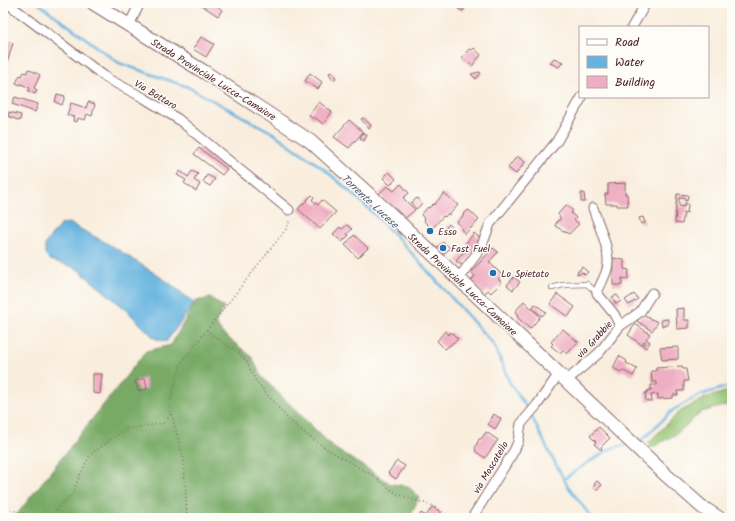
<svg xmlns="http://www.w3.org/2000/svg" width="735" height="521" font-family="Kalam,sans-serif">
  <rect width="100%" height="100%" fill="#fdfcf7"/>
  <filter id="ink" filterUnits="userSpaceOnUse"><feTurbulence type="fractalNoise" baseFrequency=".025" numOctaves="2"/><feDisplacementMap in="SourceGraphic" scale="8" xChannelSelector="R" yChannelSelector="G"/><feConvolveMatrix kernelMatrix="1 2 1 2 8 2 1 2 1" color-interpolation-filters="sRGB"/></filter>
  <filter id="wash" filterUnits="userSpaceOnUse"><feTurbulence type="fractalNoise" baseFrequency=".012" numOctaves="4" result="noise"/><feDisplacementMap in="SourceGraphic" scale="16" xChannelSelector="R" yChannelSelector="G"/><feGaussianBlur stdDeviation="0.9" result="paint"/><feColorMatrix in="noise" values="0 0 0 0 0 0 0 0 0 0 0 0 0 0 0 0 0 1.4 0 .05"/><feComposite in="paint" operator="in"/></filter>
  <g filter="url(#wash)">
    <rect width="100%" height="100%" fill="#f9eede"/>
    <path fill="#95c574" stroke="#707250" d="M732 390V404L701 412 676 434 651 448 648 443 679 412 705 398Z"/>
    <path fill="#78aa66" stroke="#616448" d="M211 298 224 308 215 323 222 333 252 357 261 376 334 448 391 484 408 486 419 497 410 517 411 518H14L146 351 171 345 196 301Z"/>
    <path fill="#65b3df" stroke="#586985" d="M69 223 114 247 168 282 192 301 194 304 166 342 154 338 124 308 76 268 50 260 45 255V244L61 224Z"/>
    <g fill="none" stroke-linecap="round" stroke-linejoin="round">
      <path stroke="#65b3df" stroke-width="2.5" d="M38 3 119 63 188 87 273 133 324 169 361 201 398 238 494 345 510 383 529 411
        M531 415 549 452 567 485 592 518
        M638 442H640L673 410 700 395 730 386 732 384
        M564 479 590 461 614 447 627 445"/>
    </g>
    <g id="blocks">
      <path fill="#efaec3" d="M203 3H214L222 10 218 16 201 5Z
        M461 3 466 5 463 11 458 9Z
        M201 37 214 44 206 57 193 49Z
        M3 40 13 43 3 76Z
        M474 48 481 55 472 66 462 58 469 49 472 50Z
        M554 58 563 62 559 67 550 63Z
        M28 69 40 75 34 88 37 90 35 94 28 91 30 88 21 84 20 85 16 83 20 75 22 76 24 72 27 73Z
        M332 72 336 78 333 80 329 73Z
        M479 72 481 73 476 79 471 74Z
        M310 73 322 82 318 89 305 81Z
        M57 94 65 96 62 105 55 102Z
        M15 97 38 104 35 112 12 104Z
        M88 102 95 104 92 116 87 114 85 120 78 118 77 122 73 121 74 117 67 115 71 103 86 108Z
        M319 102 332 112 323 124 314 117 313 119 309 115Z
        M9 112 21 115 20 121 8 116Z
        M363 118 371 125 369 129 361 119Z
        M349 120 363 132 349 148 334 137Z
        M363 133 367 135 364 141 360 138Z
        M199 148 227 169 222 175 194 154Z
        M517 156 525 162 516 174 508 168Z
        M180 171 188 177 192 171 198 174 194 180 200 184 196 191 184 183 186 180 177 175Z
        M389 172 396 179 390 185 383 178Z
        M207 175 215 179 210 186 203 182Z
        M625 183V194H627L628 206H617V204H606L605 194H608V184Z
        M401 184 409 193 403 198 415 210 404 219 379 194 387 186 394 191Z
        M444 193 458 205 449 215 448 213 445 217 443 216 432 229 424 221 425 219 421 215 428 207 429 208 433 204 434 205Z
        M581 193H584L585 202H581Z
        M677 194 688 195 687 201H685V198H679V206L684 207 685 203 688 204 687 213 684 212 682 224 675 223Z
        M312 195 314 197 312 200 318 205 322 200 336 212 320 229 298 209Z
        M417 198 422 204 416 209 411 203Z
        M566 205 573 211 571 213 576 218 574 220 579 224 569 234 555 226 557 221 560 220V217L558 214Z
        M469 210 479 220 465 234 461 229 462 228 457 222 464 215 463 214Z
        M643 217 645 223 641 224 639 218Z
        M449 224 454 229 449 234 444 230Z
        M347 225 352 229 347 234 349 235 342 242 333 234 340 227 342 229Z
        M474 233 482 240 463 266 456 261 469 245 466 243Z
        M354 235 368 248 358 258 345 245Z
        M443 242 450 248 443 255 436 249Z
        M493 248 498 252 489 262 502 275 498 279 502 282 491 293 488 290 484 294 471 281 475 276 471 272Z
        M613 258 624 260V269L629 270 628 279 622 278V285H613Z
        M582 267 588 272 585 275 582 272 579 275 577 273Z
        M514 277 520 282 513 290 507 285Z
        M557 294 575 307 568 317 550 304Z
        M634 294 638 299 629 305 625 300Z
        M617 295 621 301 616 304 612 297Z
        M524 301 540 317 530 329 517 317 518 315 515 312Z
        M535 304 546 312 542 316 532 308Z
        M684 308V320H689V328L677 329 676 309Z
        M642 315 658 322 652 331 637 321Z
        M668 319V325L662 326 661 320Z
        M635 324 650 334 646 339 650 342 646 348 643 346 646 342 644 341 642 345 628 335Z
        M563 329 578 342 567 354 563 350 560 353 551 346 553 344 551 342Z
        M445 331 449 335 451 332 458 339 445 349 437 341Z
        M678 347V359L662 360 660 348Z
        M619 356 627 361 626 363 637 369 633 376 622 370 621 372 613 368Z
        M682 366 683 369H686L688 381H684V391H677L678 395H673V398L658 399V394L651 395 652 401H646L645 393H647V391L651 390V385H657V382H652L651 371H656V368Z
        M93 374H102L100 394 93 393Z
        M145 378 147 389 138 391 135 381Z
        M494 414 501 419 495 429 488 424Z
        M599 427 610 438 601 447 602 448 601 450 594 444 596 442 590 436Z
        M486 432 498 440 485 458 475 451 476 449 475 448 479 439H481Z
        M397 461 405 466 396 479 388 473Z
        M597 481 602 485 597 490 593 487 595 485 594 484Z
        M432 507 441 512 438 516 440 518H418L421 513 426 516Z"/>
    </g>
  </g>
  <g filter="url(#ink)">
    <use href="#blocks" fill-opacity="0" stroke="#87676a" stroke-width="1"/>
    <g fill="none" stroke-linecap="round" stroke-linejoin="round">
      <defs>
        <path id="service" d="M552 288 563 285 587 284 597 293"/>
        <path id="minor" d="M7 3 108 79 144 98 178 119 289 210
          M129 25 140 3
          M632 27 646 3
          M593 208C598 225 612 252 607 269 605 277 600 285 597 293L614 314 620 326
          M458 279 481 248 490 224 557 141 582 97
          M566 381 599 353 620 326 640 312 652 293
          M472 518 514 451 518 442 521 424 537 405 558 375"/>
        <path id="secondary" d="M93 3 206 73 310 141 384 208 667 476 702 507 719 518"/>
      </defs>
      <use href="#service" stroke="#87676a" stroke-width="6"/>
      <use href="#minor" stroke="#87676a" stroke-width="11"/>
      <use href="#secondary" stroke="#87676a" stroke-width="15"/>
      <path stroke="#87676a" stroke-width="1.5" stroke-dasharray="1 3" stroke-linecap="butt" d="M206 330 221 341 238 352 247 362 255 380 288 419 307 435 330 451 372 475 397 494 433 506 452 518
        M3 508 28 514 35 518
        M53 518 58 507 72 495 79 477 90 455 125 429 165 423 171 413
        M187 518 184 461 169 405 181 363 287 228 290 219"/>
      <use href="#service" stroke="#fff" stroke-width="4.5"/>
      <use href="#minor" stroke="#fff" stroke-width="9"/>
      <use href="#secondary" stroke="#fff" stroke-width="13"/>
    </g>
  </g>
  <g fill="#1f6fb2" stroke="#fdfcf7" stroke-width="1.5">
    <circle cx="430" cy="231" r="4"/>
    <circle cx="443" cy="248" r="4"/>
    <circle cx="493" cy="273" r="4"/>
  </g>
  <g text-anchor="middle" stroke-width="3" stroke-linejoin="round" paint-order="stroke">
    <g font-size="10" fill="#4a1f2b" stroke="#fdfcf7">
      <text transform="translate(214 79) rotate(32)" y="4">Strada Provinciale Lucca-Camaiore</text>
      <text transform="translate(156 94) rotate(31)" y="4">Via Bottaro</text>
      <text transform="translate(463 284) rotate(43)" y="4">Strada Provinciale Lucca-Camaiore</text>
      <text transform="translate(594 339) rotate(-47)" y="4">via Grabbie</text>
      <text transform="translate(490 467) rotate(-59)" y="4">via Moscatello</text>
    </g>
    <g font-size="10" fill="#4a1f2b" stroke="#fdfcf7" text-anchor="start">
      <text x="438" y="235">Esso</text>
      <text x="451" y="252">Fast Fuel</text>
      <text x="501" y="277">Lo Spietato</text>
    </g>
    <g font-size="11" font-style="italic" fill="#555a73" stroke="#fdfcf7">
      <text transform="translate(370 201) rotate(43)" y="4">Torrente Lucese</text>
    </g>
  </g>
  <rect width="735" height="521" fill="none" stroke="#fdfcf7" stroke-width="16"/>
  <rect x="579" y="26" width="130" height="72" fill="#fdfcf7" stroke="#b5a4a5"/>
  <rect x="587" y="39" width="20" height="6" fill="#ffffff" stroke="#b5a4a5"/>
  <text x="615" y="46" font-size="12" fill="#4a1f2b">Road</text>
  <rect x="587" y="56" width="20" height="12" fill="#65b3df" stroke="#b5a4a5"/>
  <text x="615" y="66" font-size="12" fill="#4a1f2b">Water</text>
  <rect x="587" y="76" width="20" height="12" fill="#efaec3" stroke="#b5a4a5"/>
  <text x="615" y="86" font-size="12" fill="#4a1f2b">Building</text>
</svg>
